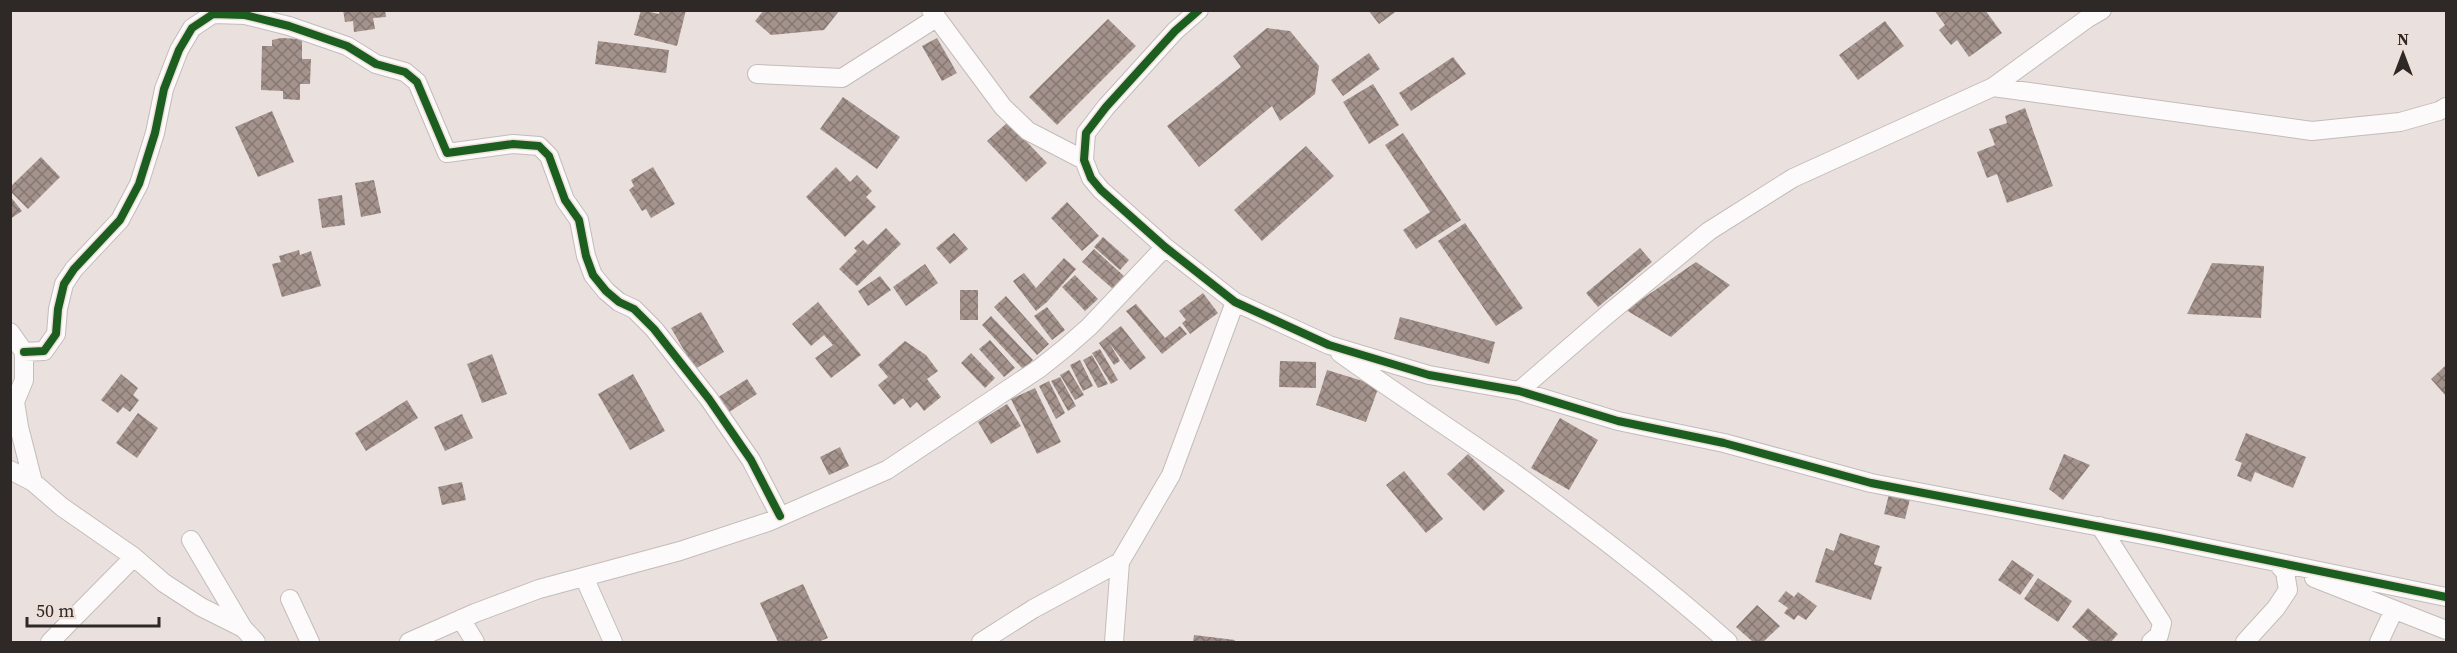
<svg xmlns="http://www.w3.org/2000/svg" width="2457" height="653" font-family="'Source Serif 4',serif">
  <defs>
    <pattern id="building-cross-hatch" width="8" height="8" patternUnits="userSpaceOnUse" patternTransform="scale(1.5)"><rect width="8" height="8" fill="#a4928c"/><path d="M0 0l8 8M0 8l8-8" fill="none" stroke="#867772"/></pattern>
  </defs>
  <rect width="100%" height="100%" fill="#eae1de"/>
  <path fill="url(#building-cross-hatch)" d="M343 10H385L386 17 373 18 375 29 354 32 353 21 345 22Z
    M641 10 659 14 660 10H686L677 46 634 35Z
    M764 10H840L824 30 771 35 755 21Z
    M1368 10H1398L1379 24Z
    M1934 10H1985L2002 33 1969 57 1957 40 1951 45 1939 30 1945 25Z
    M1108 19 1136 46 1057 125 1029 97Z
    M1885 21 1904 46 1858 80 1839 55Z
    M1267 28 1290 31 1319 66 1315 94 1280 121 1272 106 1199 167 1167 126 1241 67 1233 56Z
    M281 38 302 39V59H311L310 84H300V100L283 99V91L261 90 262 46H272V40Z
    M937 38 957 73 942 81 922 46Z
    M598 41 669 50 666 73 595 64Z
    M1369 53 1380 69 1343 96 1331 80Z
    M1453 57 1466 74 1411 111 1399 93Z
    M1373 84 1399 125 1369 144 1343 102Z
    M843 97 900 137 877 169 820 129Z
    M2025 108 2053 186 2007 203 1997 174 1987 178 1977 152 1995 145 1989 129 2007 123 2005 116Z
    M272 111 294 162 258 177 235 127Z
    M1008 122 1047 163 1026 182 987 141Z
    M1403 133 1461 220 1416 249 1403 230 1430 212 1385 145Z
    M1306 146 1334 176 1262 241 1234 210Z
    M41 157 60 177 28 209 10 191V187Z
    M653 167 675 204 651 218 646 209 642 211 629 190 634 186 631 180Z
    M836 167 850 182 857 175 872 191 866 197 876 207 845 237 806 197Z
    M374 180 381 213 361 217 355 183Z
    M342 195 345 225 322 228 318 199Z
    M10 196 22 211 10 219Z
    M1067 202 1099 236 1082 251 1051 218Z
    M1465 223 1523 308 1496 326 1438 241Z
    M886 228 901 244 857 286 839 269 857 251 854 248 863 240 868 245Z
    M954 233 968 249 950 264 936 248Z
    M1103 237 1129 260 1120 270 1094 247Z
    M1640 248 1652 262 1598 307 1586 293Z
    M1094 249 1124 276 1113 289 1082 262Z
    M299 250 300 255 311 251 321 286 282 297 272 264 281 262 279 256Z
    M1064 258 1076 269 1047 302 1036 311 1013 281 1024 273 1036 288Z
    M1696 262 1730 285 1671 337 1626 310Z
    M2212 263 2264 266 2261 318 2187 314Z
    M925 264 938 283 906 306 893 287Z
    M1075 275 1098 299 1085 311 1062 287Z
    M880 276 891 290 868 306 858 291Z
    M960 290H978V320H960Z
    M1203 293 1218 313 1190 334 1182 323 1186 320 1179 311Z
    M1006 296 1049 344 1037 355 994 307Z
    M818 302 861 355 831 378 815 358 833 345 824 335 811 346 792 324Z
    M1136 304 1165 338 1180 326 1187 334 1162 354 1126 311Z
    M1047 307 1065 330 1052 340 1034 316Z
    M701 312 724 352 695 369 671 328Z
    M991 316 1033 360 1023 369 982 325Z
    M1400 317 1495 342 1489 364 1394 339Z
    M1121 326 1146 358 1130 370 1110 344 1120 361 1114 365 1099 343Z
    M990 340 1015 368 1004 377 979 349Z
    M905 341 926 355 938 371 927 379 941 397 924 411 917 402 910 408 903 398 894 405 878 385 888 377 878 365Z
    M1100 349 1118 380 1111 384 1092 353Z
    M971 353 995 378 985 388 961 363Z
    M492 354 507 394 482 403 467 364Z
    M1092 355 1108 384 1098 388 1083 360Z
    M1080 360 1093 386 1083 391 1070 365Z
    M1280 361 1316 362V388L1279 387Z
    M2446 365V396L2431 379Z
    M1069 370 1084 395 1075 400 1060 375Z
    M1327 370 1379 386 1366 422 1316 405Z
    M121 374 138 388 133 395 139 400 130 412 123 407 118 413 101 400Z
    M633 374 665 431 630 450 598 394Z
    M1060 377 1076 406 1068 411 1051 381Z
    M747 379 757 394 723 416 712 401Z
    M1049 381 1065 413 1056 419 1039 386Z
    M1035 388 1061 442 1037 454 1011 399Z
    M407 400 418 418 366 451 355 433Z
    M1007 404 1021 426 991 444 978 422Z
    M138 413 158 428 137 458 116 443Z
    M462 414 473 438 445 451 434 427Z
    M1560 418 1598 440 1569 490 1531 468Z
    M2246 433 2306 457 2293 488 2255 472 2251 482 2237 476 2242 463 2235 460Z
    M840 447 849 466 829 475 820 457Z
    M1468 454 1505 491 1484 511 1447 474Z
    M2064 454 2090 465 2063 500 2049 489Z
    M1404 471 1443 519 1426 533 1386 485Z
    M462 482 466 500 442 505 438 487Z
    M1889 494 1910 499 1905 519 1884 514Z
    M1840 533 1880 546 1874 564 1882 567 1871 600 1815 582 1826 548 1834 551Z
    M2012 560 2034 575 2020 595 1998 580Z
    M2038 578 2072 601 2058 622 2024 599Z
    M803 584 828 638 818 642H778L760 603Z
    M1786 591 1794 597 1798 592 1817 606 1806 620 1798 615 1794 620 1784 613 1788 608 1778 601Z
    M1757 605 1780 626 1763 642H1753L1736 627Z
    M2088 608 2118 634 2111 642H2090L2072 627Z
    M1194 635 1235 640 1234 642H1193Z"/>
  <g fill="none" stroke-linecap="round" stroke-linejoin="round">
    <defs>
      <path id="minor" d="M931 10 1003 107 1028 131 1084 160
        M1199 10 1175 31 1106 107 1086 133 1084 160 1091 178 1101 190 1165 247 1235 302 1329 345 1429 375 1519 391 1618 421 1724 443 1871 483 2159 538 2446 597
        M757 74 842 78 936 18
        M1993 87 2312 131 2400 122 2439 111 2446 107
        M10 332 24 352V380L15 402 19 427 33 482
        M24 352 44 351 56 334 58 309 64 284 74 269 120 220 139 184 155 133 164 89 179 50 192 28 213 14 245 15 289 26 347 46 376 64 405 72 417 82 447 153 513 144 539 146 549 156 565 200 579 220 586 256 593 275 606 291 619 302 634 309 654 329 709 399 751 460 780 516
        M1340 353C1398 395 1459 434 1517 475 1589 528 1661 582 1728 642
        M1519 391 1608 314 1709 231 1793 178 1993 87 2088 18 2102 10
        M10 470 33 482 62 507 134 557 164 583 201 607 243 628 256 642
        M2100 526 2162 623 2159 635 2151 642
        M191 540 243 628
        M584 577 613 642
        M2314 578 2446 630
        M290 599 310 642
        M461 619 475 642
        M50 642 134 557
        M409 642 475 613 539 589 680 551 768 522 887 470 1040 368 1065 348 1089 327 1165 247
        M981 642 1033 609 1120 562
        M1114 642 1120 562 1171 475 1235 302
        M2245 642 2276 608 2288 590 2285 572 2276 562
        M2379 642 2394 610"/>
    </defs>
    <use href="#minor" stroke="#c3bcba" stroke-width="20"/>
    <use href="#minor" stroke="#fcfafa" stroke-width="18"/>
    <defs>
      <path id="cycleway" d="M1199 10 1175 31 1106 107 1086 133 1084 160 1091 178 1101 190 1165 247 1235 302 1329 345 1429 375 1519 391 1618 421 1724 443 1871 483 2159 538 2446 597
        M24 352 44 351 56 334 58 309 64 284 74 269 120 220 139 184 155 133 164 89 179 50 192 28 213 14 245 15 289 26 347 46 376 64 405 72 417 82 447 153 513 144 539 146 549 156 565 200 579 220 586 256 593 275 606 291 619 302 634 309 654 329 709 399 751 460 780 516"/>
    </defs>
    <use href="#cycleway" stroke="#efdfd9" stroke-width="11"/>
    <use href="#cycleway" stroke="#1b5e20" stroke-width="8"/>
  </g>
  <rect width="2457" height="653" fill="none" stroke="#2e2826" stroke-width="24"/>
  <g transform="translate(2403 54)" stroke="#efdfd9" stroke-width="4.5" paint-order="stroke">
  <path d="M0-4.5L10 22L0 15L-10 22Z" fill="#2e2826"/>
  <text y="-9" font-size="16" font-weight="bold" text-anchor="middle" fill="#2e2826">N</text>
  </g>
  <path d="M27 617v9h132v-9" fill="none" stroke="#2e2826" stroke-width="3"/>
  <text x="36" y="617" font-size="18" fill="#2e2826" stroke="#efdfd9" stroke-width="4.5" paint-order="stroke">50 m</text>
</svg>
